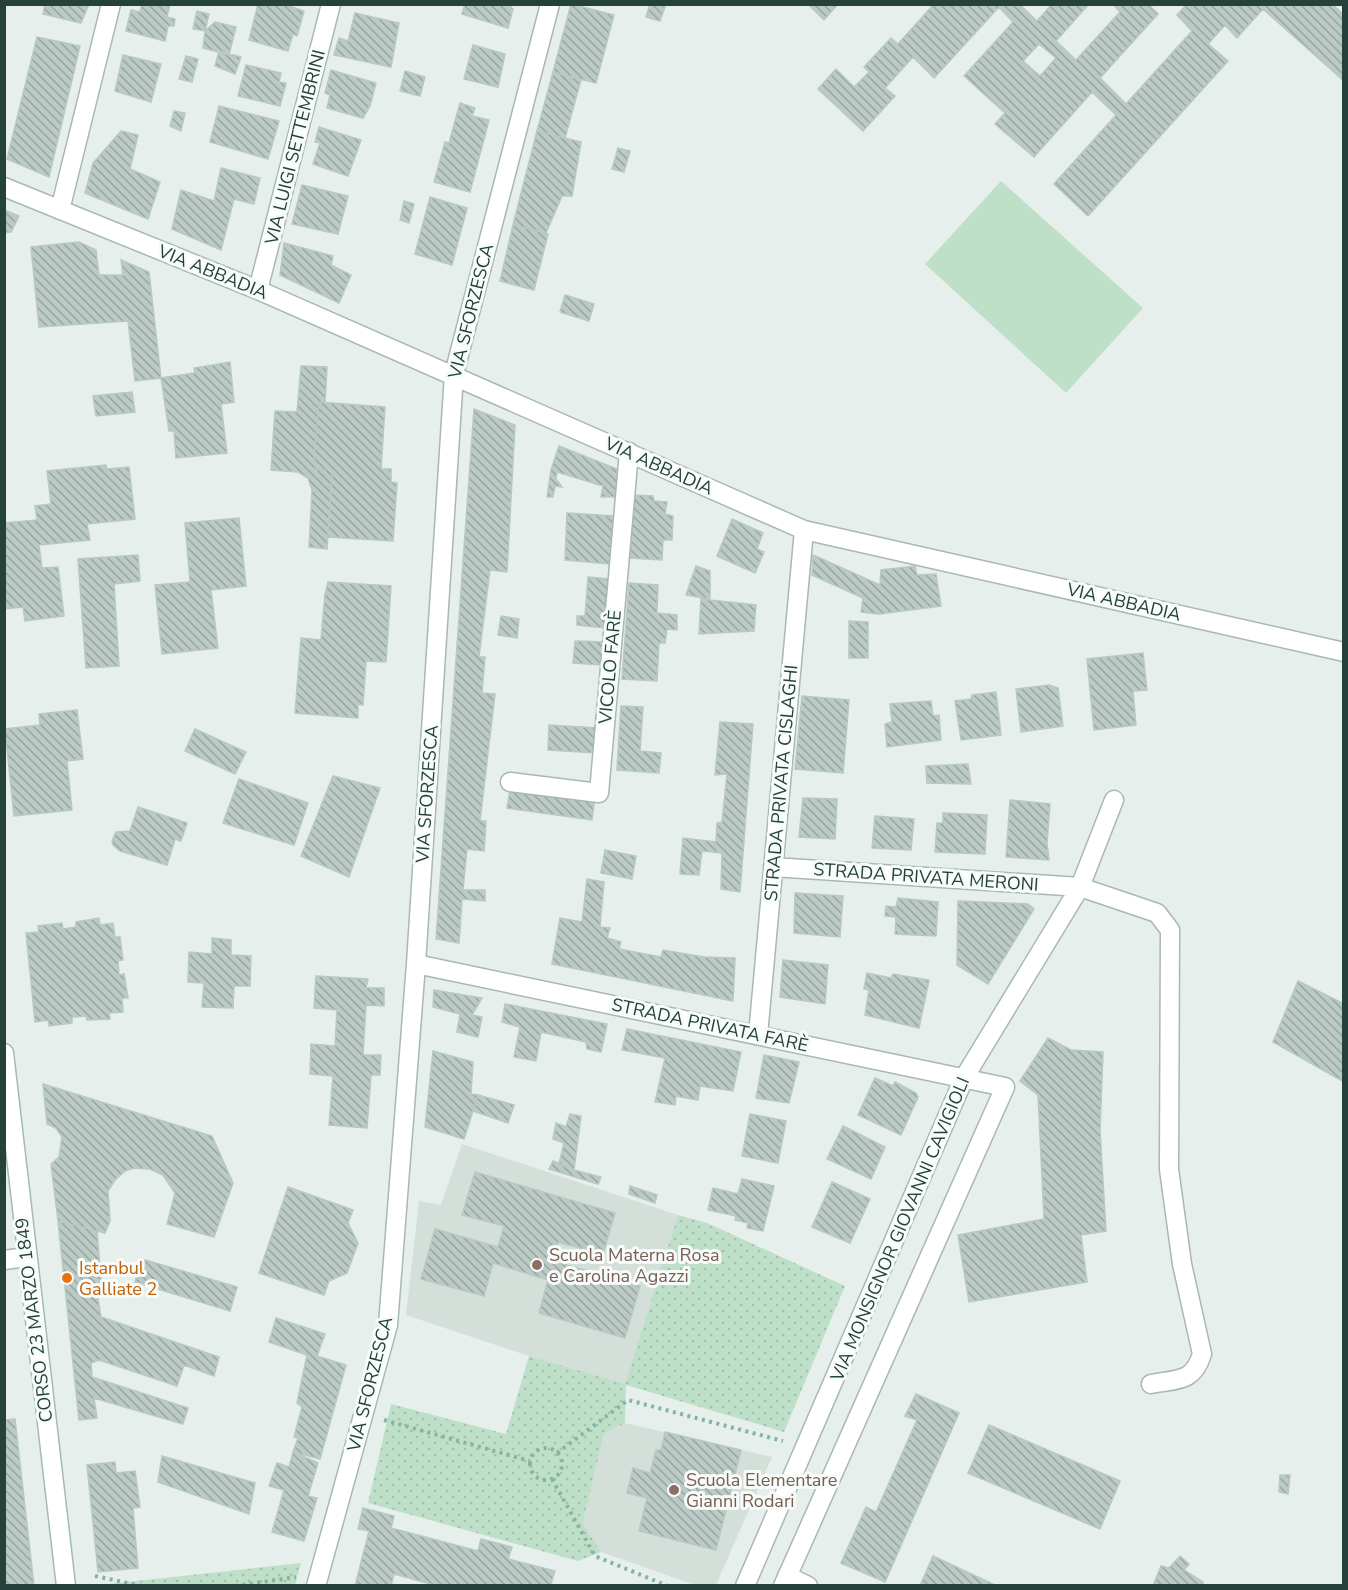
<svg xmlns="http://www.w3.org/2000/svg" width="1348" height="1590" font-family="'Nunito Sans',sans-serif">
  <defs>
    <pattern id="park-dots" width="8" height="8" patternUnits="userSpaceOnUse" patternTransform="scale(1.5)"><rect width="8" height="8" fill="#bfe0c8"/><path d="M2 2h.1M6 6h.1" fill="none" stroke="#a4c1ad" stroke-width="1.8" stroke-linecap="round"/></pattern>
    <pattern id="building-back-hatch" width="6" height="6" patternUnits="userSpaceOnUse" patternTransform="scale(1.5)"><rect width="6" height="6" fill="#bbcac4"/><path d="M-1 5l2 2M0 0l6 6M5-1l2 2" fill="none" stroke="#98a6a0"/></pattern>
  </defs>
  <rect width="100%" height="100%" fill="#e6efeb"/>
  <path fill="#d4dfda" d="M462 1144 678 1215 625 1385 529 1356 406 1315 419 1201 441 1205Z
    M625 1423 772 1457 716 1585H695L601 1552 583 1523 604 1434Z"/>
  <path fill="#bfe0c8" d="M1001 181 1143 308 1066 393 925 264Z"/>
  <path fill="url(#park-dots)" d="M678 1215 707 1223 845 1286 784 1432 626 1385 625 1423 604 1434 583 1523 601 1552 578 1561 368 1503 391 1404 506 1434 529 1356 625 1384Z
    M301 1563 295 1585H99Z"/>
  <path fill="url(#building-back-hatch)" stroke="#b8c9c2" stroke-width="1.5" fill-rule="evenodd" d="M45 4H89L81 23 43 14Z
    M142 4H170L167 17 175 19 174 26H168L165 41 126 31 131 10 140 12Z
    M258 4H283L304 11 297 36 293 34 288 51 249 40Z
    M465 4H507L513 9 508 28 462 14Z
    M571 4 614 15 596 83 553 72Z
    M650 4H666L660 21 646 17Z
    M808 4H838L824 20Z
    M934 4H1019L1037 21 1052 4H1089L1056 41 1076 60 1120 12 1113 4H1148L1158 14 1100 78 1126 104 1192 31 1177 15 1187 4H1332L1344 15V81L1263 9 1237 38 1225 25 1208 44 1228 61 1088 216 1054 184 1116 115 1092 92 1034 157 995 124 1005 113 964 76 1013 22 999 7 934 78 913 57 885 88 895 96 863 131 818 89 836 69 854 87 869 72 864 67 891 38 898 44ZM1039 44 1056 58 1040 76 1023 61Z
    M197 11 209 14 205 31 193 29Z
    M355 13 399 23 391 67 334 55 339 38 348 41Z
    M215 22 236 27 229 55 203 48 205 31Z
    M37 37 80 46 49 177 7 159Z
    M473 45 505 54 498 87 464 79Z
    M219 51 241 57 235 74 215 66Z
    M123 55 161 64 151 102 115 91Z
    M186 56 198 59 192 82 179 79Z
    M246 65 281 73 279 82 286 83 280 106 238 96Z
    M331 70 376 83 370 106 363 118 327 108 330 95 325 93Z
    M405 71 425 77 420 96 400 91Z
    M553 72 581 80 565 138 537 131Z
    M460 103 475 108 472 116 489 120 470 192 434 182 445 142 449 143Z
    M219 106 279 121 268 159 210 142Z
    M174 111 185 113 181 131 170 126Z
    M319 127 361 140 348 176 313 164 320 143 315 142Z
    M121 131 138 135 130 169 160 182 148 219 85 193 93 163Z
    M537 131 581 142 572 196H562L546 233 513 225Z
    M618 148 630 151 624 172 612 169Z
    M221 168 260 178 254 204 234 199 221 250 172 229 181 190 214 201Z
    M302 185 348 196 338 234 292 224Z
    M430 197 467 208 452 265 415 254Z
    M404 201 414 204 409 223 400 220Z
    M4 210 19 216 11 232 4 233Z
    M513 225 548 234 534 290 500 281Z
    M79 242 96 250 99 275H123L121 260 149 272 161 378 135 381 128 321 39 327 31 247Z
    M284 243 333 256 331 265 351 275 339 303 280 275Z
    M565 295 594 304 589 321 560 312Z
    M230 362 234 402 221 404 227 453 176 458 174 431H169L161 378 195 373 194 368Z
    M301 366 327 367 325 402H319L314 457 316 470H325L324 474 332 476 327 549 309 547 312 490 308 478 298 472 271 470 275 411 297 412Z
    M132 392 135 412 96 416 93 396Z
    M319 402 385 407 381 469H391V482L397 483 393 541 328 537 332 476 324 474 325 470H316L314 457Z
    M474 409 515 425 507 572 490 570 479 657H485L482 693 495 694 480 821H486L484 851 467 849 463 890H485V901L462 899 459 943 436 939Z
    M559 446 617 469 616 497H601L603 486 557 472 556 479 562 487 555 486 553 497H547L551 470Z
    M106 465 107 469 129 467 135 519 87 524 90 540 39 545 42 568 58 567 64 616 25 621 23 607 4 609V523L37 520 35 506 51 504 47 471Z
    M634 495 653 496 654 501 667 502 665 514 673 516 672 540H663L662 560 630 558Z
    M567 513 614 516 610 564 565 560Z
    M239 518 246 586 211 590 218 648 162 654 155 585 190 582 185 523Z
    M732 519 763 533 757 549 764 552 755 573 717 556Z
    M138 555 140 581 114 584 119 666 86 668 78 559Z
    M813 555 880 585 881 570 915 566 917 575 936 574 941 606 879 614 861 612 863 598 812 575Z
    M696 566 710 571V599L686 595Z
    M588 577 609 579 605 628 577 625V616H585Z
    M328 582 391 586 386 662 366 661 363 705 358 704V718L295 713 301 638 321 640 325 594Z
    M629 583 658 585 657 613 677 615V630L667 629 665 643H659L657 681 622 679Z
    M701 599 756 605 754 631 699 634Z
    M501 616 519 619 517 638 498 635Z
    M849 621 868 622V658H849Z
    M575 641 604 642 602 665 573 663Z
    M1143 653 1147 690 1133 691 1136 725 1094 730 1087 659Z
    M1049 685 1058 688 1063 726 1021 732 1016 689Z
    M996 692 1001 735 961 740 955 701 971 699 972 695Z
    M802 696 849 700 843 773 795 769Z
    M931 701 933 716 939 715 941 740 887 747 885 724 892 722 890 704Z
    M621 706 643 707 640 751 661 753 659 773 617 770Z
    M77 710 83 759 67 761 72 810 14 816 5 729 40 725 39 714Z
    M720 722 753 724 740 892 721 889 722 853 702 851 699 875 680 874 683 838 716 842 717 823 722 822 727 774 715 775Z
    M549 725 598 728 596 753 548 750Z
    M195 729 246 752 235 774 185 751Z
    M968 764 971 784 927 783 926 766Z
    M333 776 380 788 349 877 301 856Z
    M239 779 308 803 294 845 223 823Z
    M511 784 595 796 592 820 507 808Z
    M803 798 837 799 835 839 799 837Z
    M1010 800 1050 804 1047 843 1049 860 1006 857Z
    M138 807 187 823 181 841 175 839 167 865 120 851 113 845 112 841 116 832 130 831Z
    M943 813 987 815 985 854 935 852 937 823H943Z
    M875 816 914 819 911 850 872 848Z
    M605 850 636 856 632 879 601 873Z
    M587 879 604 882 600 927 610 928 607 938 621 942 619 949 661 957 663 950 704 957 735 958 733 1001 552 964 560 918 582 922Z
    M795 893 843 896 840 937 794 933Z
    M898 898 938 902 936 936 895 934 896 917 885 916 886 906 896 907Z
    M958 901 1028 904 1034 909 988 984 957 965Z
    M99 918 100 925 113 923 115 937H120L123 960 118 961 119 975 124 974 128 998H122L123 1012 109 1013 110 1019 87 1020 86 1016 72 1017V1023L49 1026 48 1020 35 1022 26 933 39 932 38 926 62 923 63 929 76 927V922Z
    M212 938 231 940V955L251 956 250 986H234L233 1008 202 1007 204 983 188 982 189 952 212 954Z
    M783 960 828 965 825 1004 780 997Z
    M867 973 891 978 893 974 929 980 919 1028 865 1015 869 990 864 989Z
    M316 976 368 979 366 988H384V1006L366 1005 363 1055H381L380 1075H371L367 1128 329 1125 333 1076 310 1074 311 1044 335 1046 337 1010 314 1008Z
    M1298 981 1344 1004V1082L1273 1042Z
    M434 990 482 998 472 1015 482 1017 478 1037 457 1032 460 1014 433 1007Z
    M505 1004 607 1024 601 1052 587 1049 586 1042 541 1032 536 1061 514 1057 520 1027 502 1022Z
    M627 1029 741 1052 733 1091 700 1086 698 1100 676 1096 675 1105 655 1102 665 1058 622 1050Z
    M1048 1038 1071 1050 1103 1052 1100 1130 1106 1231 1081 1235 1087 1282 969 1302 958 1235 1044 1219 1038 1095 1020 1081Z
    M433 1051 473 1062 471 1094 478 1095 464 1139 425 1127Z
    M764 1055 799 1062 789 1103 756 1098Z
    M875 1078 893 1086 895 1082 916 1093 918 1097 901 1135 858 1115Z
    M43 1084 212 1136 233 1183 214 1237 167 1224 175 1193 163 1175 150 1169 134 1168 125 1171 115 1180 108 1191 110 1221 105 1233 58 1221 51 1164 59 1157 62 1137 56 1128 47 1124Z
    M478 1095 514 1105 508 1123 473 1111Z
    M570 1114 581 1116 574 1170 559 1164 564 1143 553 1139 556 1123 566 1127Z
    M750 1114 786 1121 778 1163 742 1156Z
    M843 1126 885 1147 871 1179 827 1159Z
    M553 1161 574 1170 601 1177 598 1184 549 1169Z
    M475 1172 615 1213 603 1254 558 1242 553 1261 640 1286 625 1338 539 1313 548 1280 493 1263 484 1296 421 1279 435 1229 498 1247 504 1226 462 1215Z
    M742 1179 774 1186 763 1231 747 1228 748 1223 735 1220 736 1216 708 1210 713 1188 738 1194Z
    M832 1182 870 1199 850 1243 812 1227Z
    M630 1186 657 1195 655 1203 629 1194Z
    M288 1187 353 1210 348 1223 358 1243 347 1273 329 1281 324 1295 259 1273Z
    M58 1221 97 1231 102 1292 97 1293 101 1317 219 1357 214 1376 184 1365 177 1386 99 1360 91 1363 92 1377 188 1408 183 1424 94 1398 97 1418 79 1420Z
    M142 1259 237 1287 230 1311 135 1282Z
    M276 1318 325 1334 317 1356 346 1365 320 1459 293 1452 298 1438 294 1437 302 1407 297 1403 307 1355 269 1342Z
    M916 1394 959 1413 885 1582 841 1563 866 1507 876 1512 917 1420 905 1416Z
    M15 1419 34 1586H4V1420Z
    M989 1425 1120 1481 1100 1529 968 1473Z
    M665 1432 741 1450 716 1550 639 1531 647 1498 627 1493 633 1468 650 1473 656 1450H661Z
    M293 1452 318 1463 308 1496 317 1498 304 1541 272 1532 284 1490 269 1486 277 1463 289 1467Z
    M162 1456 255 1483 249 1514 158 1482Z
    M115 1462 116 1473 135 1471 140 1507 133 1508 138 1568 98 1572 87 1465Z
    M1280 1475H1290L1288 1494 1279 1492Z
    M363 1508 394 1516 391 1528 478 1551 481 1539 512 1547 508 1559 555 1571 551 1584 559 1586H438L394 1574 391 1586H355L369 1531 358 1529Z
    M933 1556 997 1586H920Z
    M1180 1556 1189 1564 1184 1570 1203 1582V1586H1153L1161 1566 1169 1568Z"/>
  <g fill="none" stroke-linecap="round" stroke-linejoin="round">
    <defs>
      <path id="street" d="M4 187 258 290 804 530 1344 652
        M60 210 111 4
        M258 290 331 4
        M510 782 599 793 629 452
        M773 867 1080 887 1157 913 1170 930 1169 1169 1182 1264 1202 1354C1193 1383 1177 1379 1151 1384
        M416 964 1005 1087 783 1586
        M758 1035 804 530
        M4 1260 27 1257
        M787 1576 808 1586
        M316 1586 388 1325 416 964 454 374 550 4
        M745 1586 964 1078 1080 887 1114 800"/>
      <path id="secondary" d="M4 1053 66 1586"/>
    </defs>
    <use href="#street" stroke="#a8b8b2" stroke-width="21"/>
    <use href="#secondary" stroke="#a4bbb3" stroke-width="21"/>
    <path stroke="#86b3a5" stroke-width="4" stroke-dasharray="3 4.5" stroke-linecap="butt" d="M384 1420 530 1461
      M530 1464a16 16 0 1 1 32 0a16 16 0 1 1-32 0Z
      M557 1453 628 1400 783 1441
      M552 1479 595 1556 668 1586
      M95 1576 142 1586
      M235 1586 296 1577"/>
    <use href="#street" stroke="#fff" stroke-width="18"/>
    <use href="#secondary" stroke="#fff" stroke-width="18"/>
  </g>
  <g fill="#8d6e63" stroke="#f7fbf9" stroke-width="2">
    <circle cx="537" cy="1265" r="6"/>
    <circle cx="674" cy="1490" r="6"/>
  </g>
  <circle fill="#e8710a" stroke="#f7fbf9" stroke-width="2" cx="67" cy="1278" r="6"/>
  <g text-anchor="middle" stroke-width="6" stroke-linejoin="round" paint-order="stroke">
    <g font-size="18" fill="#24423a" stroke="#f7fbf9">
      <text transform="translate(295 147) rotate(-76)" y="6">VIA LUIGI SETTEMBRINI</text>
      <text transform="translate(213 272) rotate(22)" y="6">VIA ABBADIA</text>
      <text transform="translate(471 311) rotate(-76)" y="6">VIA SFORZESCA</text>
      <text transform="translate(659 466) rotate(24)" y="6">VIA ABBADIA</text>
      <text transform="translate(1124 602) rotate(13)" y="6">VIA ABBADIA</text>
      <text transform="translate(610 667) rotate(-85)" y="6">VICOLO FARÈ</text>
      <text transform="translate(781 783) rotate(-85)" y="6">STRADA PRIVATA CISLAGHI</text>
      <text transform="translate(427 794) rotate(-86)" y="6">VIA SFORZESCA</text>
      <text transform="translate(926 877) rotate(4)" y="6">STRADA PRIVATA MERONI</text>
      <text transform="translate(710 1025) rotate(12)" y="6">STRADA PRIVATA FARÈ</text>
      <text transform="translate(900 1229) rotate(-67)" y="6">VIA MONSIGNOR GIOVANNI CAVIGIOLI</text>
      <text transform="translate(34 1320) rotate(-97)" y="6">CORSO 23 MARZO 1849</text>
      <text transform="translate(370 1384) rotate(-76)" y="6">VIA SFORZESCA</text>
    </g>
    <g font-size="18" fill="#785e54" stroke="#f7fbf9" text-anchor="start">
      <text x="549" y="1261">Scuola Materna Rosa<tspan x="549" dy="21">e Carolina Agazzi</tspan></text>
      <text x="686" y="1486">Scuola Elementare<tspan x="686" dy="21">Gianni Rodari</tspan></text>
    </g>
    <g font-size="18" fill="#c56008" stroke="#f7fbf9" text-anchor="start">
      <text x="79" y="1274">Istanbul<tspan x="79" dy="21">Galliate 2</tspan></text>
    </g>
  </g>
  <rect width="1348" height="1590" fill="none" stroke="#24423a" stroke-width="12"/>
</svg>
